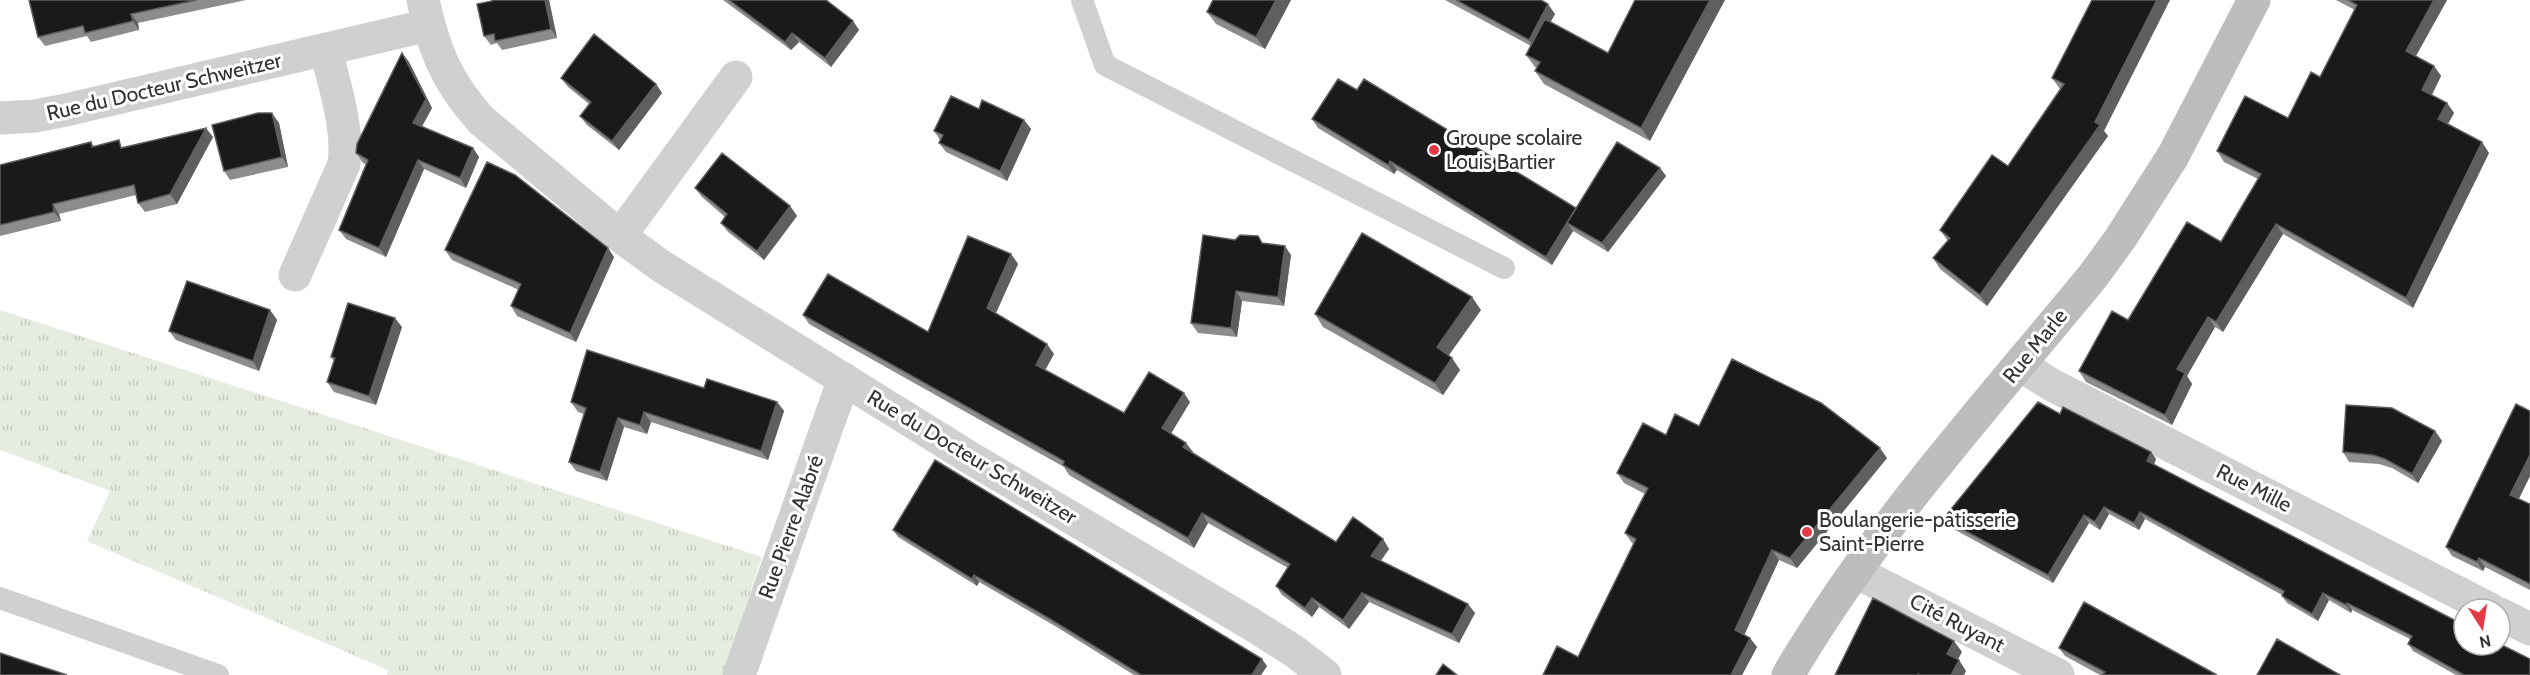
<svg xmlns="http://www.w3.org/2000/svg" width="2530" height="675" font-family="Cabin,sans-serif">
  <defs>
    <pattern id="grass-tufts" width="24" height="20" patternUnits="userSpaceOnUse" patternTransform="scale(1.5)"><rect width="24" height="20" fill="#e6ecdf"/><path d="M3 7l-1-3M5 7V3M7 7l1-3M15 17l-1-3M17 17v-4M19 17l1-3" fill="none" stroke="#c6cbc0"/></pattern>
  </defs>
  <rect width="100%" height="100%" fill="#fff"/>
  <path fill="url(#grass-tufts)" d="M0 310 762 557 723 675H387L388 670 87 541 110 491 0 450Z"/>
  <g fill="none" stroke-linecap="round" stroke-linejoin="round">
    <path stroke="#d0d0d0" stroke-width="22" d="M1082 0 1105 65 1504 268
      M0 598 218 675"/>
    <path stroke="#d0d0d0" stroke-width="33" d="M423 0C434 50 446 81 481 120L620 236 661 266 972 459 1251 624 1294 651 1325 675
      M0 118 35 116 66 110 429 25
      M620 236 736 77
      M295 275 344 164C349 126 334 86 326 49
      M2020 365 2052 385 2490 609
      M1856 572 2058 675
      M2500 614 2530 629
      M739 675 844 379"/>
    <path stroke="#bdbdbd" stroke-width="33" d="M1788 675C1873 530 1987 405 2093 276L2120 239 2173 156 2254 0"/>
  </g>
  <path fill="#8c8c8c" d="M29 0H246L138 23 139 30 91 42 87 36 45 46 38 37Z
    M492 0H549L557 38 502 50 497 43 491 45 484 36Z
    M723 0H826L853 21 859 30 831 67 799 42 791 50Z
    M1291 0 1265 49 1216 24 1207 12Z
    M1445 0H1541L1555 14 1550 22 1608 53 1650 141 1544 84 1535 71 1537 68 1535 67 1526 55 1531 46Z
    M2092 0 2104 131 2108 136 1987 306 1940 269 1933 258 1948 241 1940 230 2008 166 2060 89 2052 78Z
    M2336 0H2447L2416 56 2434 66 2441 76 2432 95 2447 103 2454 113 2448 124 2489 153 2413 308 2283 234 2223 332 2215 327 2187 376 2192 384 2172 425 2086 382 2079 371 2128 320 2221 242 2258 179 2224 162 2217 151 2288 118 2320 77 2355 10Z
    M402 53 409 62 432 108 422 126 473 148 479 157 466 188 424 169 386 257 346 239 339 230 366 164 363 163 356 153Z
    M561 78 656 84 662 93 619 150 587 125 580 116 589 104 568 87Z
    M979 109 1024 120 1031 129 1007 181 946 152 939 143 940 140 934 131Z
    M1312 119 1576 209 1660 168 1666 176 1608 252 1573 231 1552 265 1397 170 1394 174 1318 128Z
    M279 123 288 167 230 180 224 171Z
    M213 137 177 204 145 212 138 203 136 195 59 214 61 221 0 236V165L91 142 94 146 124 147Z
    M695 188 790 206 797 216 764 260 728 232 721 223 725 217 702 197Z
    M1235 240 1263 243 1291 255 1284 306 1242 301 1237 337 1198 333 1191 323Z
    M608 248 614 257 576 342 517 316 511 306 519 290 452 260 445 250Z
    M1011 254 1018 264 996 313 1054 354 1045 370 1124 413 1190 402 1171 433 1193 452 1192 453 1336 542 1383 539 1389 549 1381 561 1475 613 1459 643 1369 602 1349 629 1319 607 1312 617 1282 595 1276 586 1288 568 1208 523 1194 548 1069 475 1064 467 809 324 803 315 928 332Z
    M270 310 277 320 259 371 176 340 169 331Z
    M1481 310 1449 355 1460 370 1443 395 1323 327 1315 314Z
    M402 327 376 405 334 392 327 382 334 361 331 357Z
    M704 388 777 402 784 411 768 460 651 422 647 434 624 427 607 481 576 471 569 462 584 414 578 412 571 402Z
    M2530 411V476L2519 499 2530 504V590L2485 567 2483 571 2452 556 2446 547Z
    M2060 414 2151 452 2156 459 2154 465 2530 675H2456L2413 651 2408 644 2410 639 2352 610 2351 613 2329 600 2318 621 2287 603 2282 596V595L2145 519 2139 530 2109 514 2100 530 2089 523 2053 583 1948 526 1943 519Z
    M1699 426 1887 458 1797 568 1779 560 1744 635 1757 647 1742 675H1543L1578 657 1634 544 1632 543 1625 533 1645 494 1624 483 1617 473 1666 435Z
    M2435 431 2442 441 2418 483 2392 468 2379 464 2349 462 2343 452Z
    M893 530 1267 666 1261 675H1134L1055 626 979 582 977 586 898 537Z
    M2059 648 2217 675H2100L2065 656Z"/>
  <path fill="#5f5f5f" d="M545 0H549L557 38 551 29Z
    M1276 0H1291L1265 49 1256 37Z
    M1710 0H1725L1650 141 1641 128Z
    M2157 0H2170L2104 131 2108 136 1987 306 1980 295 2095 122Z
    M2434 0H2447L2413 61 2406 51Z
    M1548 4 1555 14 1536 49 1529 40Z
    M131 14 138 23 139 30 133 21Z
    M853 21 859 30 831 67 825 58Z
    M792 33 799 42 791 50 785 42Z
    M402 53 409 62 432 108 419 132 413 123Z
    M2434 66 2441 76 2429 100 2422 90Z
    M656 84 662 93 619 150 612 141Z
    M2447 103 2454 113 2445 129 2438 119Z
    M272 113 279 123 288 167 282 157Z
    M1024 120 1031 129 1007 181 1000 171Z
    M206 128 213 137 177 204 170 194Z
    M2482 142 2489 153 2413 308 2406 298Z
    M473 148 479 157 466 188 460 178Z
    M418 160 424 169 386 257 379 248Z
    M1390 161 1397 170 1394 174 1388 165Z
    M1660 168 1666 176 1608 252 1602 243Z
    M53 204 59 214 61 221 54 212Z
    M790 206 797 216 764 260 757 251Z
    M1576 208 1567 223 1573 231 1552 265 1546 257Z
    M2276 224 2283 234 2223 332 2216 322Z
    M1285 246 1291 255 1284 306 1278 297Z
    M608 248 614 257 576 342 570 333Z
    M1011 254 1018 264 994 317 987 308Z
    M1236 291 1242 301 1237 337 1231 328Z
    M1472 297 1481 310 1446 359 1437 347Z
    M270 310 277 320 259 371 253 361Z
    M2208 317 2215 327 2187 376 2192 384 2172 425 2165 415 2177 369Z
    M395 318 402 327 376 405 369 396Z
    M1047 344 1054 354 1043 374 1036 365Z
    M1452 358 1460 370 1443 395 1435 383Z
    M1184 393 1190 402 1169 437 1162 428Z
    M777 402 784 411 768 460 761 451Z
    M644 412 651 422 647 434 640 425Z
    M618 418 624 427 607 481 600 472Z
    M2435 431 2442 441 2418 483 2412 474Z
    M1186 443 1193 452 1190 457 1183 447Z
    M1880 448 1887 458 1797 568 1790 558Z
    M2151 452 2156 459 2152 469 2147 461Z
    M2530 455V476L2516 504 2510 495Z
    M2104 507 2109 514 2100 530 2095 522Z
    M2140 512 2145 519 2139 530 2134 523Z
    M1202 513 1208 523 1194 548 1188 538Z
    M2084 515 2089 523 2053 583 2048 575Z
    M1383 539 1389 549 1377 565 1371 556Z
    M1772 550 1779 560 1742 640 1735 630Z
    M2479 558 2485 567 2483 571 2477 562Z
    M974 575 979 582 977 586 972 579Z
    M1362 593 1369 602 1349 629 1343 620Z
    M2323 593 2329 600 2318 621 2312 614Z
    M1312 598 1319 607 1312 617 1305 608Z
    M2347 603 2352 610 2351 613 2346 605Z
    M1468 604 1475 613 1459 643 1452 634Z
    M1750 638 1757 647 1742 675H1731Z
    M1954 641 1962 652 1955 665 1947 654Z
    M1262 659 1267 666 1261 675H1252Z
    M1959 660 1966 671 1964 675H1951Z"/>
  <path fill="#1a1a1a" stroke="#5f5f5f" stroke-width="1.5" d="M29 0H197L131 14 133 21 85 33 83 26 38 37Z
    M492 0H545L551 29 495 41 494 34 484 36 477 4 492 1Z
    M729 0H826L853 21 825 58 792 33 785 42Z
    M1213 0H1276L1256 37 1207 12Z
    M1456 0H1541L1548 4 1529 40Z
    M1635 0H1710L1641 128 1535 71 1540 62 1526 55 1545 19 1608 53Z
    M2092 0H2157L2095 122 2100 125 1980 295 1933 258 1950 238 1940 230 1992 155 2008 166 2064 84 2052 78Z
    M2348 0H2434L2406 51 2434 66 2422 90 2447 103 2438 119 2482 142 2406 298 2276 224 2216 322 2208 317 2177 369 2185 373 2165 415 2079 371 2112 311 2128 320 2187 222 2221 242 2261 174 2217 151 2245 96 2288 118 2311 72 2320 77 2357 5Z
    M594 34 656 84 612 141 580 116 591 102 561 78Z
    M402 53 426 99 413 123 473 148 460 178 418 160 379 248 339 230 368 160 356 153 357 144Z
    M1338 79 1357 90 1364 79 1576 208 1546 257 1390 161 1388 165 1312 119Z
    M951 96 979 109 982 100 1024 120 1000 171 939 143 943 135 934 131Z
    M258 113H272L282 157 224 171 212 125Z
    M206 128 170 194 138 203 134 185 53 204 54 212 0 225V165L91 142 92 147 119 140 121 148Z
    M1617 142 1660 168 1602 243 1567 223Z
    M722 153 790 206 757 251 721 223 727 214 695 188Z
    M487 162 515 175 608 248 570 333 511 306 521 284 445 250Z
    M1362 233 1472 297 1437 347 1452 358 1435 383 1315 314Z
    M1203 235 1235 240 1240 235 1258 236 1262 243 1285 246 1278 297 1236 291 1231 328 1191 323Z
    M968 236 1011 254 987 308 1047 344 1036 365 1124 413 1149 372 1184 393 1162 428 1186 443 1183 447 1336 542 1353 517 1383 539 1371 556 1468 604 1452 634 1362 593 1343 620 1312 598 1305 608 1276 586 1290 564 1202 513 1188 538 1063 465 1064 461 803 315 828 274 928 332Z
    M187 281 270 310 253 361 169 331Z
    M348 303 395 318 369 396 327 382 335 358 331 357Z
    M587 350 704 388 707 379 777 402 761 451 644 412 640 425 618 418 600 472 569 462 586 408 571 402Z
    M1732 359 1821 403 1880 448 1790 558 1772 550 1735 630 1750 638 1731 675H1543L1557 646 1578 657 1636 539 1625 533 1648 488 1617 473 1643 423 1666 435 1675 414 1699 426Z
    M2038 402 2060 414 2063 407 2151 452 2147 461 2464 625V645H2500V644L2530 659V675H2464L2408 644 2412 636 2347 603 2346 605 2323 593 2312 614 2282 596 2284 591 2140 512 2134 523 2104 507 2095 522 2084 515 2048 575 1943 519Z
    M2516 404 2530 411V455L2510 495 2530 504V584L2479 558 2477 562 2446 547Z
    M2346 405 2392 408 2435 431 2412 474 2385 459 2373 455 2343 452Z
    M935 460 1262 659 1252 675H1141L1050 619 974 575 972 579 893 530Z
    M1873 598 1954 641 1947 654 1959 660 1951 675H1920L1918 674V675H1835Z
    M2084 602 2217 675H2102L2105 672 2059 648Z
    M2277 639 2340 675H2257Z
    M0 653 67 675H0Z
    M1443 664 1457 675H1436Z"/>
  <g fill="#e63946" stroke="#fff" stroke-width="2">
    <circle cx="1434" cy="150" r="6"/>
    <circle cx="1807" cy="532" r="6"/>
  </g>
  <g text-anchor="middle" stroke-width="6" stroke-linejoin="round" paint-order="stroke">
    <g font-size="21" fill="#333" stroke="#fff">
      <text transform="translate(164 87) rotate(-13)" y="7">Rue du Docteur Schweitzer</text>
      <text transform="translate(2035 346) rotate(-51)" y="7">Rue Marle</text>
      <text transform="translate(972 457) rotate(31)" y="7">Rue du Docteur Schweitzer</text>
      <text transform="translate(2254 488) rotate(27)" y="7">Rue Mille</text>
      <text transform="translate(791 527) rotate(-70)" y="7">Rue Pierre Alabré</text>
      <text transform="translate(1957 623) rotate(27)" y="7">Cité Ruyant</text>
    </g>
    <g font-size="21" fill="#333" stroke="#fff" text-anchor="start">
      <text x="1446" y="145">Groupe scolaire<tspan x="1446" dy="24">Louis Bartier</tspan></text>
      <text x="1819" y="527">Boulangerie-pâtisserie<tspan x="1819" dy="24">Saint-Pierre</tspan></text>
    </g>
  </g>
  <g transform="translate(2482 627) rotate(168)"><circle r="28" fill="#ffffff" stroke="#adadad" stroke-width="1.5"/>
  <path d="M0-4.5L10 22L0 15L-10 22Z" fill="#e63946"/>
  <text y="-9" font-size="16" font-weight="bold" text-anchor="middle" fill="#333333">N</text>
  </g>
</svg>
